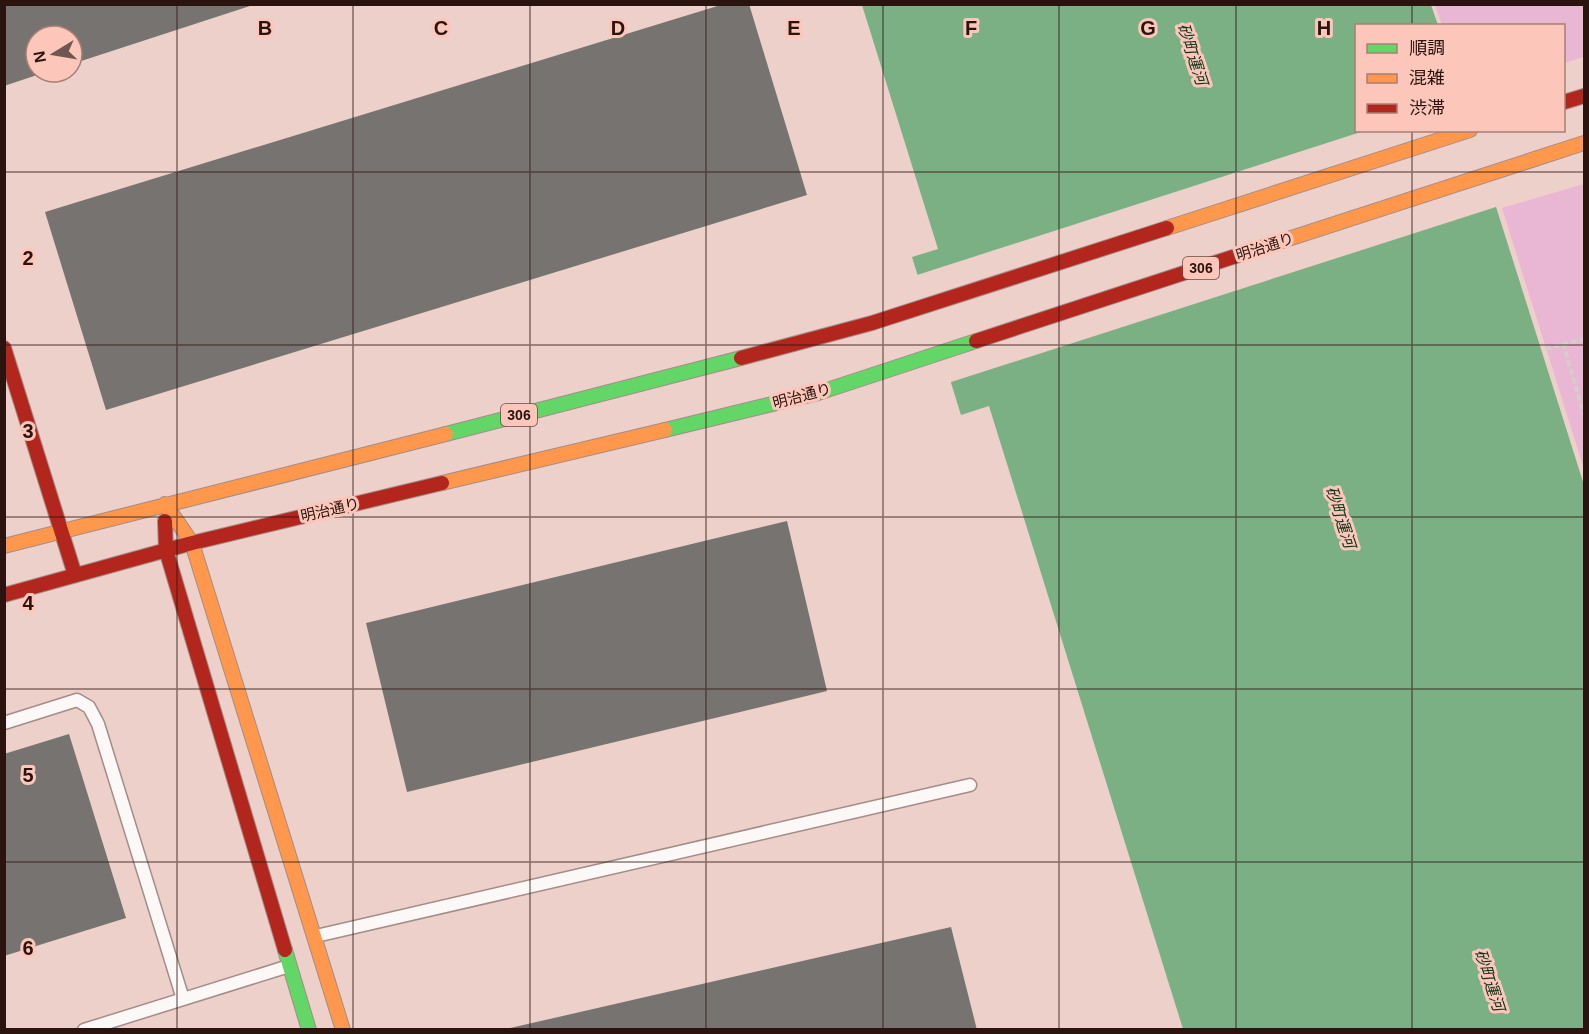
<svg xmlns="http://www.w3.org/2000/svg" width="1589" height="1034" font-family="Arial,'Noto Sans JP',sans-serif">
  <rect width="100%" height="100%" fill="#edd0c9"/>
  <path fill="#e9b6d3" d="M1435 5H1584V57L1564 63V26L1442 25Z
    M1584 184V469L1502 208Z"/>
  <path fill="#7ab084" d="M862 5H1431L1438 25 1356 26V130L1472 131 1584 485V1029H1183L989 406 961 415 912 257 938 249Z"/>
  <path fill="#edd0c9" d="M1475 130 1499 206 948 383 914 276 1364 131Z"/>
  <path fill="#777371" d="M4 4H253V5L72 64V36H36V72H46L4 86Z
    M724 4H749L807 195 106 410 45 212Z
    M787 521 827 691 407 792 366 623Z
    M69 734 126 918 4 956V754Z
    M951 927 977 1030H506V1029Z"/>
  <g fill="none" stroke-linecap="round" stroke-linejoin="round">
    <defs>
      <path id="lane" d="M4 723 77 700 89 707 98 724 183 999
        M316 936 970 785
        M84 1030 289 966"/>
      <path id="fast" d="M665 430 818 393 976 341
        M446 434 741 358
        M285 950 309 1030"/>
      <path id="slow" d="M1167 228 1470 130
        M1242 254 1584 143
        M442 483 665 430
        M165 504 192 543 343 1030
        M4 546 446 434"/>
      <path id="jam" d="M1564 102 1584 96
        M976 341 1242 254
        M4 348 75 575
        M741 358 872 323 1167 228
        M165 521 166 550 285 950
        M4 595 192 543 442 483"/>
    </defs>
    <use href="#lane" stroke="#a48c87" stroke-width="15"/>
    <use href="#fast" stroke="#a48c87" stroke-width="16"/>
    <use href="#slow" stroke="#a48c87" stroke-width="16"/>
    <use href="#jam" stroke="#a48c87" stroke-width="16"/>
    <path stroke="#d7cdcc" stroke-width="4" stroke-dasharray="6 3" stroke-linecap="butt" d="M1563 343 1584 415
      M1545 349 1584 339"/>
    <use href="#lane" stroke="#fcf8f7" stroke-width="12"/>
    <use href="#fast" stroke="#63d668" stroke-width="14"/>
    <use href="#slow" stroke="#ff974d" stroke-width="14"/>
    <use href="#jam" stroke="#b3261e" stroke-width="14"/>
  </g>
  <path fill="none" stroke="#2b140f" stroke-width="1.5" stroke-opacity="0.55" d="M177 4V1030M353 4V1030M530 4V1030M706 4V1030M883 4V1030M1059 4V1030M1236 4V1030M1412 4V26M1412 130V1030M4 172H1584M4 345H1584M4 517H1584M4 689H1584M4 862H1584"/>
  <g text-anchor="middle" stroke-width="6" stroke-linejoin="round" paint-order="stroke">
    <g fill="#fcc6ba" stroke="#6a4942" stroke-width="1.5">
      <rect x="1183" y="257" width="36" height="22" rx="4.5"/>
      <rect x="501" y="404" width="36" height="22" rx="4.5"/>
    </g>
    <g font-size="14" font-weight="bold" fill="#2b140f">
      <text x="1201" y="273">306</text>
      <text x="519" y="420">306</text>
    </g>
    <g font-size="15" fill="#2b140f" stroke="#fcc6ba">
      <text transform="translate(1265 247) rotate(-18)" y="5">明治通り</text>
      <text transform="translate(802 396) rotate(-15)" y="5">明治通り</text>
      <text transform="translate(330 510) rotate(-13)" y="5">明治通り</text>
    </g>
    <g font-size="16" font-style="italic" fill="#10361d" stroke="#fcc6ba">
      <text transform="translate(1193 54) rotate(72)" y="6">砂町運河</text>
      <text transform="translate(1341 517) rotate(72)" y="6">砂町運河</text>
      <text transform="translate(1490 980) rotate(72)" y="6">砂町運河</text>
    </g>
  </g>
  <g font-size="20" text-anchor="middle" font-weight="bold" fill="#2b140f" stroke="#fcc6ba" stroke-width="6" stroke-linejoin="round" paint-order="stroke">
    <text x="265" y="35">B</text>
    <text x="441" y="35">C</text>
    <text x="618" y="35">D</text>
    <text x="794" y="35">E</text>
    <text x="971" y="35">F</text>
    <text x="1148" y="35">G</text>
    <text x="1324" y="35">H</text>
    <text x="28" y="265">2</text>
    <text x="28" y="438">3</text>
    <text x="28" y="610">4</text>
    <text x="28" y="782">5</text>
    <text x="28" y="955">6</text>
  </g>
  <rect width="1589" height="1034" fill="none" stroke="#2b140f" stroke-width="12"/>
  <rect x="1355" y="24" width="210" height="108" fill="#fcc6ba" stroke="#a87f76" stroke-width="1.5"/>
  <rect x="1367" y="44" width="30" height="9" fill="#63d668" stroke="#a87f76" stroke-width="1.5"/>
  <text x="1409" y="54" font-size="18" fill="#2b140f">順調</text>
  <rect x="1367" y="74" width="30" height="9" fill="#ff974d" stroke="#a87f76" stroke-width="1.5"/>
  <text x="1409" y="84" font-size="18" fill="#2b140f">混雑</text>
  <rect x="1367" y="104" width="30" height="9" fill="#b3261e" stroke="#a87f76" stroke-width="1.5"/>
  <text x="1409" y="114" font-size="18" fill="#2b140f">渋滞</text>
  <g transform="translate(54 54) rotate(259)"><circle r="28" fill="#fcc6ba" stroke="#a87f76" stroke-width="1.5"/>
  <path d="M0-4.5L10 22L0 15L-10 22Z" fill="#6f5650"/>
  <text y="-9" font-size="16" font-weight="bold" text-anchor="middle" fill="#2b140f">N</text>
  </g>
</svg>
